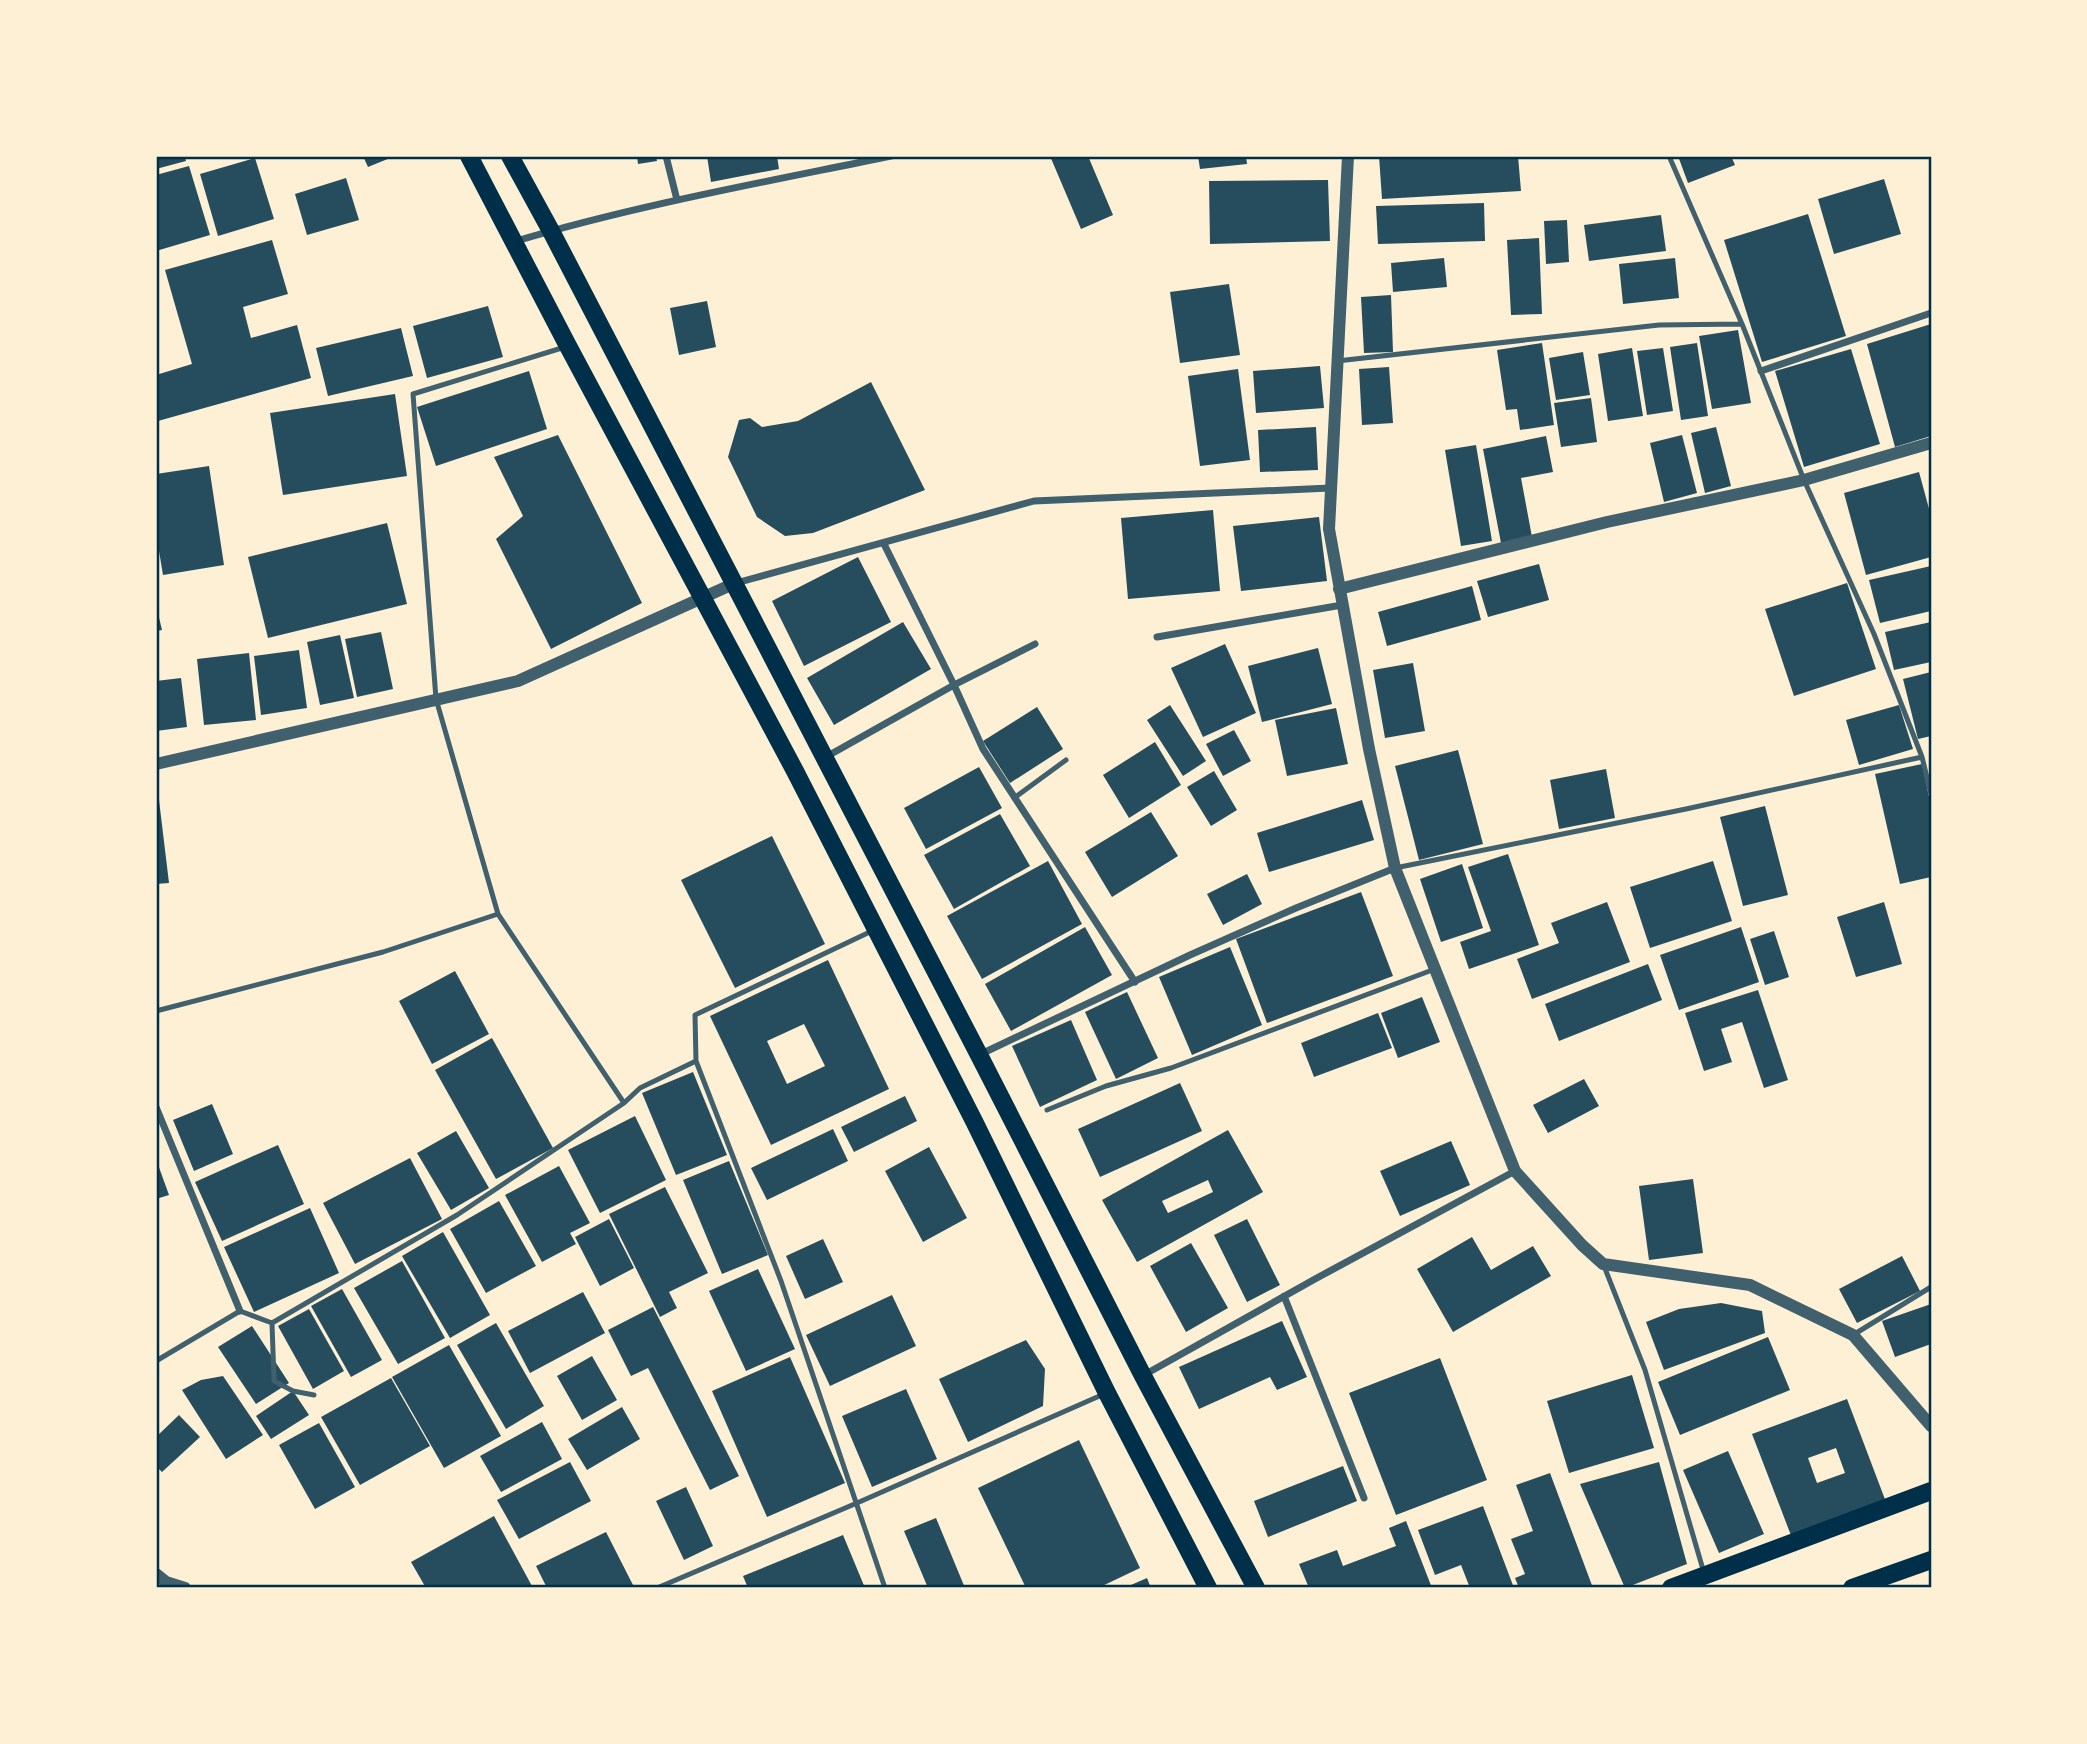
<svg xmlns="http://www.w3.org/2000/svg" width="2087" height="1744" font-family="'Roboto Serif',serif">
  <rect width="100%" height="100%" fill="#fdf0d5"/>
  <path fill="#264d5e" fill-rule="evenodd" d="M156 156H185L186 161 156 169Z
    M363 156H395L368 167Z
    M637 156H656L657 161 638 164Z
    M707 156H777L779 169 711 182Z
    M1050 156H1088L1113 215 1081 229Z
    M1198 156H1246L1247 164 1200 169Z
    M1379 156H1518L1521 191 1382 199Z
    M1678 156H1731L1735 165 1688 183Z
    M255 158 274 219 218 236 200 174Z
    M189 166 210 235 156 251V175Z
    M346 178 359 220 307 235 295 194Z
    M1884 179 1901 234 1834 254 1818 199Z
    M1328 180 1330 241 1210 244 1209 181Z
    M1484 203 1485 241 1378 244 1376 206Z
    M1808 214 1846 336 1762 362 1724 240Z
    M1661 215 1666 251 1589 261 1584 225Z
    M1567 220 1569 262 1546 264 1544 221Z
    M1539 238 1542 314 1511 315 1507 240Z
    M272 240 288 294 243 307 251 338 297 325 311 378 158 421 156 413V375L192 364 165 270Z
    M1444 258 1447 287 1393 292 1391 263Z
    M1675 258 1679 298 1623 304 1619 264Z
    M1229 284 1240 355 1180 363 1170 292Z
    M1391 295 1393 352 1364 353 1361 297Z
    M707 301 716 347 679 355 670 308Z
    M488 306 503 357 427 378 413 326Z
    M1931 324V436L1895 447 1867 344Z
    M401 328 413 376 328 396 316 348Z
    M1738 330 1751 403 1712 409 1699 336Z
    M1542 343 1554 425 1520 430 1517 409 1506 410 1497 350Z
    M1697 343 1708 416 1681 420 1670 347Z
    M1632 348 1643 416 1608 421 1598 354Z
    M1663 348 1673 411 1647 415 1637 351Z
    M1851 349 1880 444 1804 467 1775 371Z
    M1583 352 1590 395 1556 400 1549 358Z
    M1320 366 1324 408 1256 413 1253 371Z
    M1389 367 1393 423 1362 425 1359 369Z
    M1238 369 1250 460 1200 466 1188 376Z
    M529 371 547 429 436 466 417 407Z
    M871 382 925 490 813 533 785 536 757 517 728 457 739 420 750 418 762 427 798 421Z
    M395 394 407 476 283 495 270 413Z
    M1591 398 1597 442 1561 447 1554 403Z
    M1316 427 1318 470 1260 472 1258 430Z
    M1716 427 1731 486 1705 493 1691 433Z
    M558 435 642 603 551 649 496 539 523 516 494 457Z
    M1682 435 1697 493 1664 502 1650 443Z
    M1546 436 1553 472 1521 478 1532 537 1501 543 1483 449Z
    M1476 445 1492 541 1461 546 1445 450Z
    M209 466 224 565 163 575 156 533V474Z
    M1919 472 1931 516V557L1866 575 1844 493Z
    M1213 510 1220 591 1128 599 1121 518Z
    M1319 517 1327 581 1241 591 1233 526Z
    M387 523 407 604 268 638 248 557Z
    M858 557 891 622 804 666 772 601Z
    M1539 564 1549 600 1488 617 1477 581Z
    M1931 566V611L1880 623 1869 580Z
    M1847 583 1876 669 1794 696 1765 609Z
    M1472 586 1481 620 1387 646 1378 612Z
    M156 605 162 630 156 631Z
    M903 622 931 669 834 725 807 678Z
    M1931 622V662L1894 670 1885 632Z
    M381 632 393 689 357 697 345 639Z
    M340 635 354 698 320 705 307 642Z
    M1225 644 1256 713 1203 737 1171 668Z
    M1318 648 1332 704 1262 722 1248 666Z
    M299 650 307 708 261 715 254 656Z
    M249 653 256 720 204 725 197 659Z
    M1413 663 1425 731 1385 738 1373 670Z
    M1931 672V736L1918 739 1903 679Z
    M181 678 187 727 156 731V681Z
    M1170 705 1206 761 1183 776 1147 720Z
    M1899 705 1913 749 1859 765 1846 720Z
    M1037 707 1063 749 1010 783 983 741Z
    M1336 708 1348 764 1287 776 1275 720Z
    M1234 730 1251 761 1223 776 1206 744Z
    M1155 742 1181 785 1129 818 1103 775Z
    M1458 750 1483 844 1419 860 1395 766Z
    M1922 764 1931 806V877L1900 884 1875 774Z
    M979 767 1002 808 926 849 904 808Z
    M1606 769 1615 818 1559 829 1550 780Z
    M1214 771 1237 810 1211 826 1187 787Z
    M159 800 169 883 156 884V801Z
    M1362 800 1374 840 1269 872 1257 833Z
    M1765 806 1788 895 1743 906 1720 817Z
    M1151 812 1178 856 1112 897 1085 852Z
    M1000 814 1030 866 954 909 924 855Z
    M772 836 825 944 735 988 681 880Z
    M1508 854 1539 945 1469 969 1460 942 1491 931 1468 867Z
    M1048 861 1082 924 982 979 947 916Z
    M1713 861 1732 921 1650 948 1630 887Z
    M1462 864 1483 928 1441 942 1420 879Z
    M1247 874 1262 904 1223 925 1207 894Z
    M1361 892 1393 976 1267 1023 1236 939Z
    M1607 902 1630 962 1532 999 1517 959 1559 943 1551 923Z
    M1884 902 1902 964 1856 977 1837 917Z
    M1085 927 1112 975 1011 1031 985 984Z
    M1741 927 1759 982 1679 1010 1660 955Z
    M1774 931 1789 977 1765 985 1750 939Z
    M1230 947 1262 1025 1192 1055 1159 977Z
    M828 960 889 1089 771 1145 710 1016ZM804 1024 825 1066 787 1084 767 1041Z
    M1648 964 1662 1000 1559 1041 1545 1004Z
    M455 971 489 1034 432 1064 399 1001Z
    M1758 990 1788 1080 1764 1088 1742 1022 1721 1029 1732 1062 1704 1071 1685 1013Z
    M1127 992 1158 1058 1116 1079 1085 1012Z
    M1422 997 1440 1042 1398 1058 1381 1013Z
    M1378 1013 1392 1048 1314 1077 1301 1043Z
    M1071 1020 1097 1080 1040 1107 1012 1046Z
    M492 1038 553 1148 496 1179 435 1070Z
    M693 1072 727 1155 676 1175 642 1093Z
    M1584 1079 1599 1106 1548 1133 1533 1105Z
    M1180 1083 1202 1131 1100 1177 1078 1129Z
    M905 1096 917 1121 854 1152 841 1127Z
    M212 1104 233 1154 194 1171 173 1120Z
    M635 1116 666 1180 600 1213 568 1150Z
    M833 1129 848 1161 767 1200 751 1168Z
    M1228 1130 1263 1192 1137 1262 1102 1200ZM1208 1180 1213 1192 1168 1213 1162 1201Z
    M456 1131 489 1188 451 1210 417 1153Z
    M1451 1141 1470 1185 1400 1216 1380 1171Z
    M278 1145 304 1204 222 1241 195 1182Z
    M929 1147 967 1218 923 1242 885 1171Z
    M410 1158 442 1219 355 1264 323 1203Z
    M156 1159 169 1195 156 1199Z
    M729 1161 768 1255 722 1274 683 1180Z
    M559 1166 590 1223 570 1233 576 1244 542 1262 505 1195Z
    M1693 1179 1703 1253 1649 1260 1639 1186Z
    M665 1187 708 1273 669 1292 677 1308 660 1317 609 1214Z
    M499 1201 536 1266 486 1293 450 1229Z
    M310 1208 339 1273 254 1312 224 1247Z
    M609 1219 634 1268 600 1286 575 1237Z
    M1247 1219 1280 1285 1247 1302 1214 1235Z
    M443 1232 490 1315 450 1338 402 1256Z
    M1472 1237 1491 1270 1533 1246 1551 1276 1453 1332 1417 1269Z
    M823 1239 843 1282 805 1299 786 1256Z
    M1191 1243 1228 1308 1186 1332 1150 1266Z
    M1902 1256 1920 1291 1857 1323 1839 1289Z
    M402 1261 445 1338 398 1364 354 1288Z
    M758 1269 795 1349 746 1371 709 1291Z
    M342 1289 382 1360 351 1377 311 1306Z
    M583 1292 605 1333 530 1373 508 1331Z
    M892 1295 916 1346 830 1386 806 1335Z
    M1721 1303 1762 1311 1765 1333 1664 1370 1646 1322 1679 1309Z
    M1931 1304V1344L1895 1357 1882 1321Z
    M653 1307 739 1476 710 1490 648 1368 631 1376 608 1330Z
    M309 1309 344 1371 313 1389 278 1326Z
    M1282 1321 1307 1377 1277 1390 1270 1377 1199 1409 1179 1367Z
    M496 1323 544 1406 506 1429 457 1345Z
    M252 1326 289 1383 256 1404 218 1347Z
    M1768 1337 1790 1390 1680 1435 1658 1382Z
    M1026 1340 1045 1369 1043 1406 968 1442 939 1379Z
    M449 1345 501 1436 444 1468 392 1377Z
    M592 1356 617 1400 582 1420 557 1376Z
    M790 1357 845 1483 767 1517 712 1391Z
    M1440 1358 1487 1480 1396 1515 1349 1393Z
    M1632 1375 1654 1448 1569 1473 1547 1401Z
    M223 1376 263 1435 226 1459 182 1390 201 1380Z
    M391 1378 430 1446 360 1485 321 1417Z
    M906 1389 937 1459 872 1487 842 1416Z
    M293 1391 309 1415 271 1439 256 1416Z
    M1847 1399 1886 1502 1792 1538 1752 1434ZM1836 1448 1845 1473 1817 1483 1808 1458Z
    M622 1407 640 1439 587 1470 568 1439Z
    M179 1415 200 1437 162 1472 156 1466V1437Z
    M542 1422 562 1459 501 1492 480 1456Z
    M319 1423 355 1487 315 1509 279 1445Z
    M1079 1440 1140 1568 1098 1588H1026L978 1488Z
    M1728 1451 1764 1534 1719 1553 1683 1470Z
    M570 1462 591 1501 519 1539 497 1500Z
    M1659 1462 1687 1564 1625 1588 1580 1484Z
    M1343 1466 1357 1501 1268 1537 1254 1501Z
    M1550 1473 1593 1588H1519L1515 1578 1525 1574 1511 1539 1533 1531 1516 1485Z
    M686 1487 713 1546 684 1560 656 1501Z
    M1483 1506 1514 1588H1470L1461 1565 1435 1575 1418 1530Z
    M494 1516 533 1588H426L411 1562Z
    M936 1518 965 1588H928L904 1531Z
    M1406 1521 1432 1588H1309L1299 1564 1337 1550 1343 1566 1396 1546 1389 1528Z
    M606 1532 634 1587 547 1588 536 1566Z
    M843 1535 865 1588H748L743 1576Z
    M1147 1578 1151 1588H1124Z"/>
  <g fill="none" stroke-linecap="round" stroke-linejoin="round">
    <path stroke="#3f606c" stroke-width="5" d="M1669 156 1742 324 1804 480 1874 634 1922 757 1931 794
      M565 347 413 394 436 699 498 914 624 1103
      M1337 361 1659 325 1742 324
      M1014 798 1066 760
      M1395 868 1686 809 1922 757
      M156 1011 383 952 498 914
      M696 1061 695 1015 874 930
      M1047 1110 1106 1086 1171 1068 1435 969
      M1604 1266 1645 1370 1704 1573
      M272 1323 274 1381 293 1391 314 1395
      M1853 1335 1931 1287
      M156 1361 240 1311 272 1323 457 1215 624 1103 640 1088 696 1061 781 1281 885 1588
      M657 1588 857 1503 1104 1394"/>
    <path stroke="#3f606c" stroke-width="7" d="M666 156 677 200
      M513 242C637 205 765 182 891 156
      M1761 371 1931 313
      M884 544 954 685 983 749 1135 982
      M736 583 1034 501 1330 488
      M1157 637 1342 605
      M824 758 954 685 1035 644
      M981 1054 1190 955 1296 908 1395 868
      M156 1107 240 1311
      M1284 1296 1364 1498
      M1144 1375 1315 1279 1515 1171"/>
    <path stroke="#3f606c" stroke-width="12" d="M1348 156 1329 529 1369 749 1395 868 1515 1171 1582 1245 1603 1264 1750 1285 1853 1335 1931 1426
      M1339 589 1607 522 1804 480 1931 443
      M156 764 518 681 733 584
      M156 1574 166 1582 185 1588"/>
    <path stroke="#003049" stroke-width="18" d="M469 156 568 346 795 771 974 1121 1107 1393 1208 1588
      M510 156 551 231 979 1055 1143 1376 1256 1588
      M1671 1588 1931 1491
      M1852 1588 1931 1560"/>
  </g>
  <rect width="2087" height="1744" fill="none" stroke="#fdf0d5" stroke-width="315"/>
  <rect x="158" y="158" width="1772" height="1428" fill="none" stroke="#003049" stroke-width="2.5"/>
</svg>
